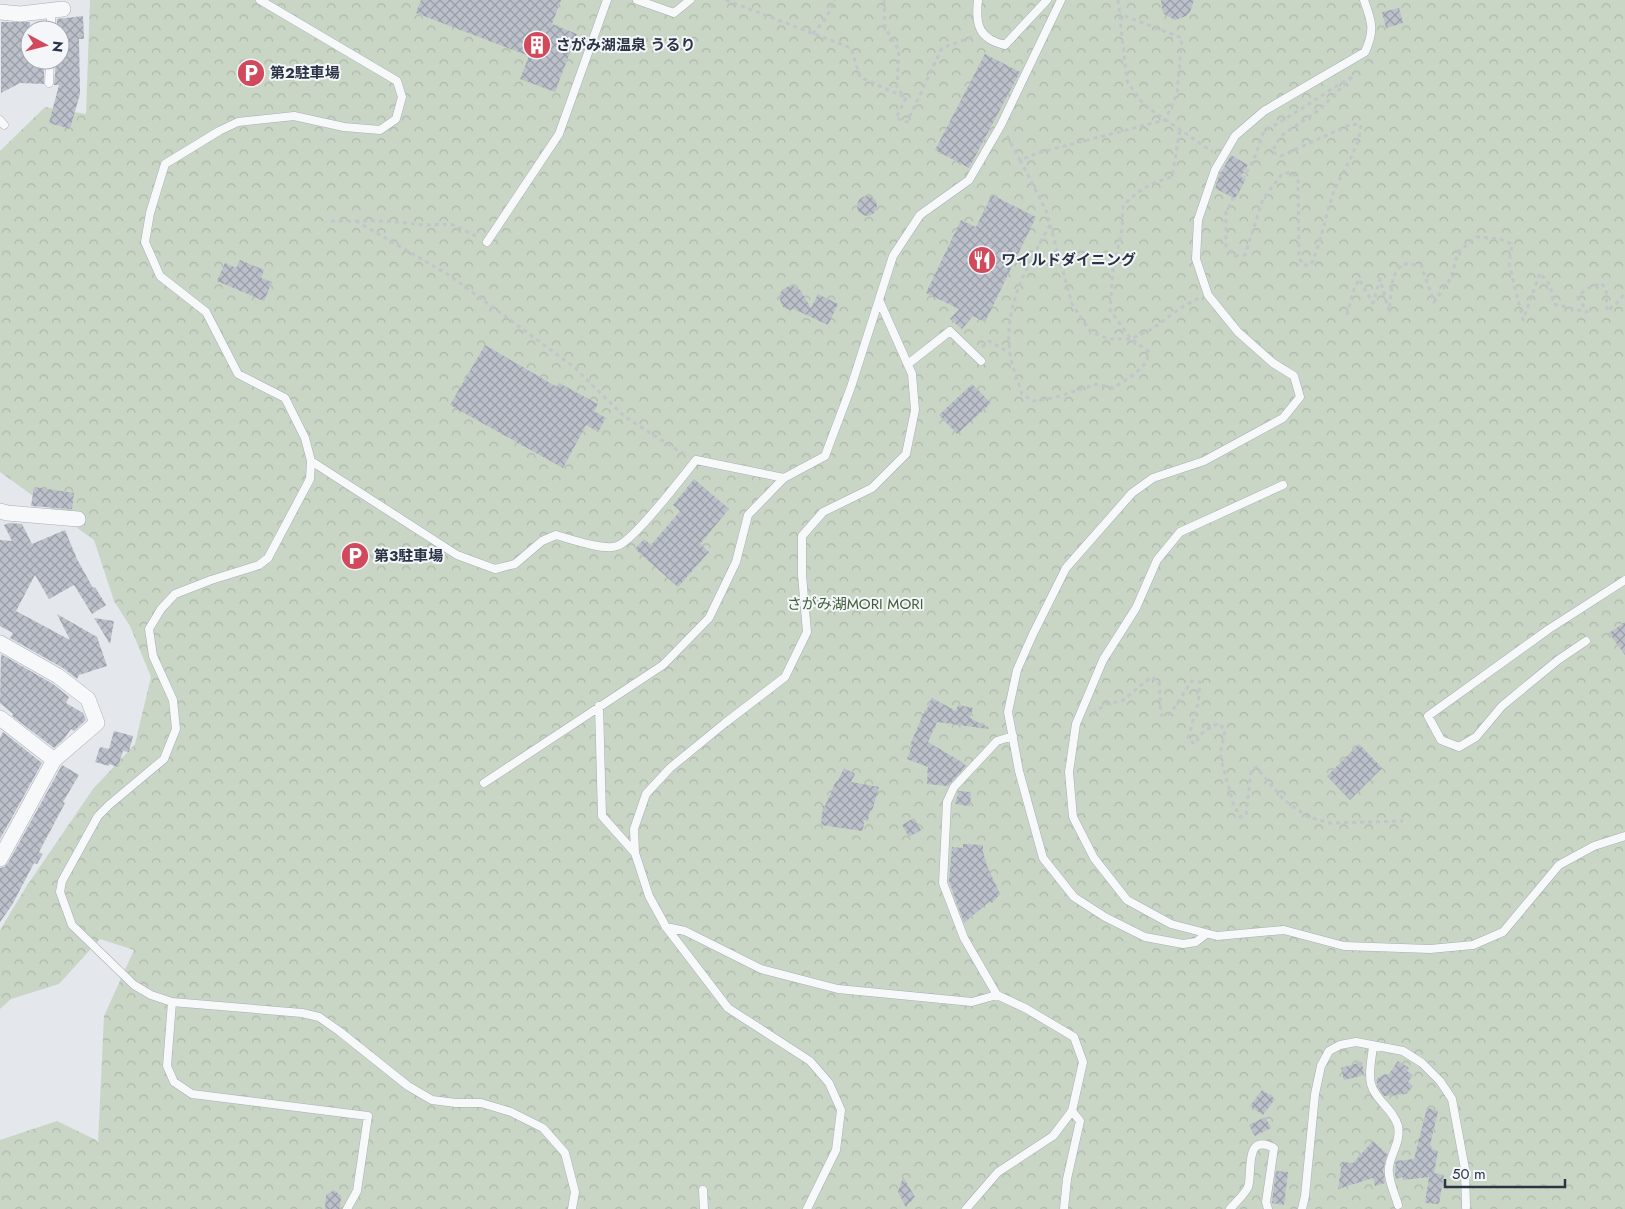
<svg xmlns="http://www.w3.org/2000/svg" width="1625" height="1209" font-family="Jost,'Noto Sans JP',sans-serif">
  <defs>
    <pattern id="forest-crowns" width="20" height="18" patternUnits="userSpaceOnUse" patternTransform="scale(1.25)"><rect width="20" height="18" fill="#c9d6c5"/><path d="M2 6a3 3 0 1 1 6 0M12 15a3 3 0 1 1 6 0" fill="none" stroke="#adb8ab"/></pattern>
    <pattern id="building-cross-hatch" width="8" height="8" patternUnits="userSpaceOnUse" patternTransform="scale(1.25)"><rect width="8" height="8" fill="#bbc0ca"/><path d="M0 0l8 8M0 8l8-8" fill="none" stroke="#989da6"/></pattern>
  </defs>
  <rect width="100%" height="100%" fill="#e4e7ec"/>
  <path fill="url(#forest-crowns)" d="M90 0H1625V1209H0V1140L57 1121 96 1140 98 1143 104 1016 134 950 100 939 59 984 11 999 0 1009V930L26 887 93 789 135 744 151 677 130 626 114 601 94 540 0 472V151L45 107 86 114Z"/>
  <path fill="url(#building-cross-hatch)" d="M421 0H561L552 24 577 34 555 92 520 79 529 56 416 13Z
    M1161 0H1194L1190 12 1186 16 1175 20 1164 14 1162 9Z
    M1399 8 1403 23 1386 28 1382 12Z
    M83 16 84 39H79L80 94 70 129 49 123 59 85H54L56 61 60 62V30H57V19Z
    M1 22H30V60L44 61V84L20 83 1 93Z
    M985 54 1020 72 969 168 935 150Z
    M1231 155 1248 165 1241 176 1246 179 1235 199 1215 188 1219 176Z
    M992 195 1036 217 985 322 973 316 962 329 950 319 959 309 926 293 961 220 976 227Z
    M857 206a10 10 0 1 1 20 0a10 10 0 1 1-20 0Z
    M240 260 264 270 261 278 272 282 264 301 217 281 225 263 236 268Z
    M789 286H793L800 290 811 308 818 294 838 304 828 325 794 309 790 310 783 307 779 297 782 290Z
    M485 345 557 387 559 383 598 404 594 411 606 418 598 432 586 425 563 468 450 405Z
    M972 384 991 403 957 434 939 415Z
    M694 479 729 509 700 544 709 552 678 587 635 549 644 539 651 545 680 511 673 505Z
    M34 487 74 493 72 509 31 506Z
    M9 523 22 524 32 544 65 530 77 559 93 588 95 587 106 605 92 614 74 585 49 599 35 575 16 611 70 640 57 614 97 637 107 666 79 675 77 679 63 668 10 638 13 633 0 626V540L12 541 4 525Z
    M94 618 114 621 110 644Z
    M1625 622V655L1609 633Z
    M1 654 53 684 69 697 66 703 83 713 86 720 74 731 71 729 64 739 54 748 12 716 13 714 0 703Z
    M932 698 956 711 958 705 973 708 970 718 989 728 988 729 937 722 928 742 960 761 966 766 948 786 927 784 928 767 907 759 912 746 910 745 925 710 926 711Z
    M114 731 133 736 129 752 123 751 118 767 109 764V766L95 762 100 747 109 749Z
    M3 732 42 763 0 839V738Z
    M1359 744 1382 768 1350 800 1327 776Z
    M62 765 79 775 63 802 65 803 39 852 43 854 37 864 34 863 12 905 0 922V868L4 867 8 863Z
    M844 768 855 774 851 782 879 787 872 811 870 810 868 821 864 820 863 831 821 825 823 806H825L836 781H838Z
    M959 791 971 792 970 806 955 804Z
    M914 818 921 830 909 837 902 825Z
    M963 844 983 845V852L987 866 1000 894 992 903 990 901 964 923 949 881 952 847 963 848Z
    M1398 1061 1409 1068 1407 1071 1413 1075 1408 1082 1413 1086 1406 1094 1384 1096 1378 1087 1376 1080 1382 1075 1389 1074Z
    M1362 1062 1364 1075 1344 1080 1341 1068Z
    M1262 1090 1275 1099 1263 1115 1250 1106Z
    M1427 1108 1438 1111 1430 1145 1432 1146 1431 1149 1438 1151 1434 1173 1444 1175 1439 1204 1425 1203 1429 1177 1403 1180V1177L1396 1179 1395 1175 1396 1161 1414 1159Z
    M1265 1117 1271 1128 1255 1136 1249 1125Z
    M1373 1141 1387 1154 1383 1171 1385 1183 1375 1186 1373 1178 1338 1189 1342 1162 1353 1163Z
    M1276 1171 1288 1172 1284 1205 1272 1203V1202Z
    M903 1177 915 1197 906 1207 898 1192Z
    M334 1190 341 1196 340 1209H325L326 1195Z"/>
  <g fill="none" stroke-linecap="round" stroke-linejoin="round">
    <defs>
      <path id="lane" d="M260 0 397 81 402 97 396 119 380 130 344 127 294 116 238 122 219 131 165 164 150 213 145 242 160 276 206 312 238 374 285 398 305 438 311 461 310 479 268 558 259 565 211 580 175 594 161 609 149 629 153 656 173 700 176 729 164 759 109 805 98 816 62 881 60 892 72 925 134 985 151 995 172 1002 302 1013 319 1017 339 1031 408 1086 432 1100 456 1103H481L511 1112 543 1128 565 1153 575 1192 572 1209
        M637 0 674 13 690 0
        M978 0C975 25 979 39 1005 45L1047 0
        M51 30V11
        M49 83 50 60
        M0 120 4 125
        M487 242 559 134 607 0
        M908 364 950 331 981 361
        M311 461 457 555 495 569 515 564 542 541 556 535C570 539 604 551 617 546 634 541 682 477 696 460L784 478
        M1283 485 1180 532 1157 560 1136 608 1103 660 1076 724 1069 772 1073 817 1094 858 1127 900 1171 924 1217 936 1284 930 1344 946 1430 949 1473 945 1503 932 1559 865 1594 846 1625 836
        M1586 641 1558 660 1502 706 1476 737 1459 747 1441 740 1428 716 1549 629 1625 580
        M599 706 602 816 635 853
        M484 783 663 665 709 618 736 562 748 515 784 478 825 456 851 387 893 256 920 215 969 180 1001 125 1061 0
        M666 927 685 931 761 969 838 989 972 1002 997 995
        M1206 934 1196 942 1183 944 1145 937 1105 917 1074 897 1043 858 1019 771 1008 712 1017 670 1033 634 1066 568 1132 493 1153 478 1204 461 1283 418 1300 397 1294 376 1273 363 1238 332 1208 295 1196 259 1198 220 1215 170 1235 136 1264 111 1365 52C1375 30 1372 22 1364 0
        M172 1002 167 1066 174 1082 192 1094 368 1116 357 1191 347 1209
        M1373 1046C1372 1058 1368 1072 1371 1084 1375 1100 1394 1110 1398 1126 1401 1142 1391 1153 1389 1167 1387 1178 1395 1194 1398 1205
        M703 1190 704 1209
        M807 1209 836 1150 841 1110 829 1083 810 1061 728 1008 666 927 649 896 635 853 634 829 646 794 670 768 725 723 785 677 807 632 802 575V536L823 512 872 488 906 454 915 410 912 374 879 300
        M966 1209 998 1172 1053 1136 1072 1111 1083 1062 1074 1037 1025 1008 997 995 964 938 943 883 947 802 954 787 997 741 1013 736
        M1064 1209 1067 1179 1080 1121 1072 1111
        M1230 1209C1234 1204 1246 1193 1248 1187 1253 1174 1243 1132 1274 1148L1266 1202 1268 1209
        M1302 1209 1305 1196 1315 1094 1321 1066 1329 1051 1340 1045 1356 1042 1403 1051 1422 1063 1440 1081 1452 1099 1465 1169 1466 1207"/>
      <path id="street" d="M0 12 20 14 63 9
        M0 511 7 513 78 519
        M0 643 58 676 88 699 97 723 54 760 0 859
        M0 718 54 760"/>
    </defs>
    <use href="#lane" stroke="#a9aeb7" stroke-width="9"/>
    <use href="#street" stroke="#a9aeb7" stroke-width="16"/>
    <path stroke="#c2c5cb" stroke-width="3" stroke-dasharray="4 4" stroke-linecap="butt" d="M726 0 851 48 860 77 906 98
      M884 0 885 28 899 50 897 87 905 98
      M1118 0 1127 81 1144 105 1213 152
      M813 34 826 18 835 0
      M1352 77 1319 110 1281 136 1272 152 1281 156 1351 124 1361 125C1359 150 1342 171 1333 194 1325 218 1321 242 1311 265H1303L1299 257 1298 178 1291 172 1282 174 1263 199 1245 255 1235 256 1226 246V212L1255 156 1264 131C1294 115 1322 94 1352 77Z
      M906 98 896 118 907 122 942 48 972 37
      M1007 136 1020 160 1038 153 1165 120 1177 94 1182 38 1120 14
      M1020 160 1046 210 1072 304 1090 331 1108 339H1131L1152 329 1182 307 1199 298
      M331 221H386L426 225 451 224 478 237
      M356 221 449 275 574 367 625 417 687 456
      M1050 225C1028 264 1003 307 1010 353 1012 367 1018 381 1022 394L1033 401 1053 398 1097 384 1113 388C1126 379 1147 370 1149 352L1131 339 1110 310 1113 270 1122 230 1123 206C1138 190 1150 183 1172 177L1180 130
      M1347 315 1353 292 1359 279 1373 303 1380 279 1389 311 1393 277 1402 264 1421 265 1434 302 1451 278 1458 252 1477 237 1500 239 1512 244 1509 264 1523 320 1540 273 1550 285 1554 304 1587 312 1578 297 1586 289 1601 283 1606 289 1607 311 1616 304 1625 293
      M982 347 989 341 1010 353
      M1093 714 1106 704 1122 701 1151 677 1159 681 1161 715 1170 714 1192 681 1200 682 1198 704 1188 738 1194 744 1204 731 1219 723 1225 731 1220 755 1233 803 1240 817 1246 815 1251 771 1256 767 1284 800 1308 817 1330 823 1403 821"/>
    <use href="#lane" stroke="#f7f8fa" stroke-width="8"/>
    <use href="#street" stroke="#f7f8fa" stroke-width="15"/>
  </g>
  <defs>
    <symbol id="building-disc" viewBox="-11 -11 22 22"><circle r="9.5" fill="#d1495b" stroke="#f4f6f9"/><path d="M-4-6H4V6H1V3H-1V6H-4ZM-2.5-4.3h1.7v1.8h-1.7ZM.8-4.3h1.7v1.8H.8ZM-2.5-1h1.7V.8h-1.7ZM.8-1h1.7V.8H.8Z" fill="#fff"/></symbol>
    <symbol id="parking-disc" viewBox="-11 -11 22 22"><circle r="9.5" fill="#d1495b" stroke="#f4f6f9"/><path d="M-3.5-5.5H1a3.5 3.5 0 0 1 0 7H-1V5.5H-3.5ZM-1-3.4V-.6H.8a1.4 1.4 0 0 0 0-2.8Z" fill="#fff"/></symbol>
    <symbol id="restaurant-disc" viewBox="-11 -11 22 22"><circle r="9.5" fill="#d1495b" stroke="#f4f6f9"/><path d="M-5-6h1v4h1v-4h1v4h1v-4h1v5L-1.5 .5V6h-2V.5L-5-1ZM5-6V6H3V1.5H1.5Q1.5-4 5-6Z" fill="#fff"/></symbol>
  </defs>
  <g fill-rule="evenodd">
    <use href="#building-disc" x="521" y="29" width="32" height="32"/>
    <use href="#parking-disc" x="235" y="57" width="32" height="32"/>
    <use href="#restaurant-disc" x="966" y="244" width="32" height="32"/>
    <use href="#parking-disc" x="339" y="540" width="32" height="32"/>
  </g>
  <g text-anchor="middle" stroke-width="4" stroke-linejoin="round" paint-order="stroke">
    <g font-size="15" font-weight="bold" fill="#2b3445" stroke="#f4f6f9" text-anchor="start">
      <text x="556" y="50">さがみ湖温泉 うるり</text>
      <text x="270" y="78">第2駐車場</text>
      <text x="1001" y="265">ワイルドダイニング</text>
      <text x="374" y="561">第3駐車場</text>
    </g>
    <g font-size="15" fill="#3f6138" stroke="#f4f6f9">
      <text x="855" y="609">さがみ湖MORI MORI</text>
    </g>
  </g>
  <g transform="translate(45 45) rotate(97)"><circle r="24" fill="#f4f6f9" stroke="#a4a8b1"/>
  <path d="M0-4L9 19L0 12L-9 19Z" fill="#d1495b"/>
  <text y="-8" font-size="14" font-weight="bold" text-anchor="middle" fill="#2b3445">N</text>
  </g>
  <path d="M1445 1179v8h120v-8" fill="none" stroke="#2b3445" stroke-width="2.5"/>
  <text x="1452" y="1179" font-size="15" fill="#2b3445" stroke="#f4f6f9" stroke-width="4" paint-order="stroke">50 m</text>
</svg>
